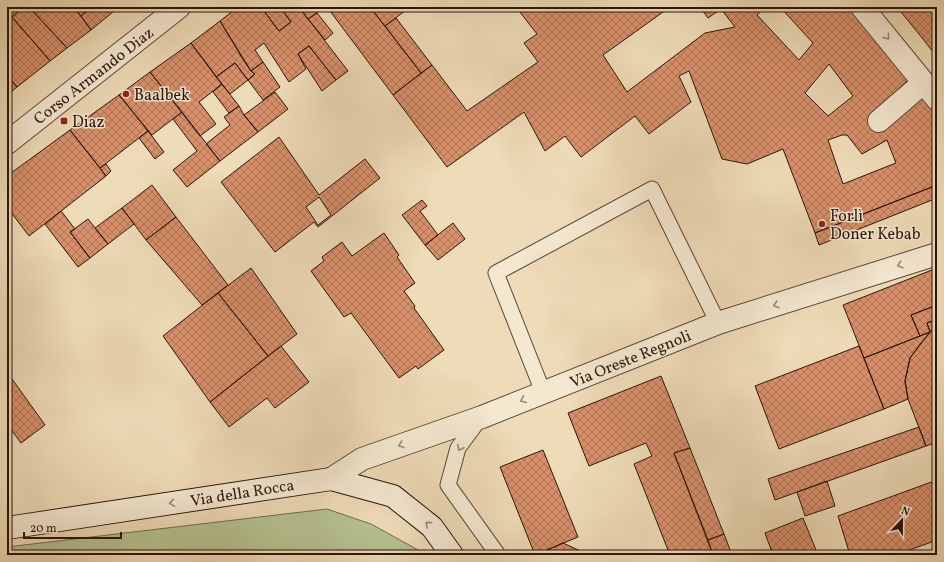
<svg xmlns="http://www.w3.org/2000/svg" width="944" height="562" font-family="Vollkorn,serif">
  <defs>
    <pattern id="building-cross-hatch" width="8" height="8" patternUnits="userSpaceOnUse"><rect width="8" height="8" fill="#d8906a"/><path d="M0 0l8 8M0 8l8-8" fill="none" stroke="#af7456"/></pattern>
  </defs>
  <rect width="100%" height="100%" fill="#eedbb7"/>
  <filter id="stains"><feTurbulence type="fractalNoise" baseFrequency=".005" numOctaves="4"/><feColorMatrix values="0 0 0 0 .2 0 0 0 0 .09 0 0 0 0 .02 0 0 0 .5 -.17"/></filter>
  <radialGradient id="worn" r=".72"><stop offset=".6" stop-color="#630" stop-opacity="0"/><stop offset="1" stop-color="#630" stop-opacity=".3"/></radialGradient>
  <path fill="#b6c190" stroke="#706b4e" d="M327 509 371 524 420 551 422 555H7V547Z"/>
  <path fill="url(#building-cross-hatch)" stroke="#2a150d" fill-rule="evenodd" d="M7 7H24L12 17 7 11Z
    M24 7H29L67 48 50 61 12 17Z
    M29 7H74L91 30 67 48Z
    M74 7H91L81 16Z
    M91 7H119L91 30 81 16Z
    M238 7H261L279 31 291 22 280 7H299L348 71 336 80 309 46 298 54 306 69 289 82 264 43 255 50 263 62 251 71 220 21Z
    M261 7H280L291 22 279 31Z
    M299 7H313L317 13 308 19Z
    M327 7H370L421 73 393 95Z
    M370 7H410L385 26Z
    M516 7H670L603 55 627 92 705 33 735 27 721 9 708 18 700 7H766L757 15 799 60 813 43 780 7H854L912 76 870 117 921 94 937 116V185L815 233 783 149 747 164 722 159 689 71 679 76 691 102 649 134 635 116 581 157 565 136 545 151 524 112 447 167 393 95 432 65 467 111 538 62 524 43 537 34ZM829 64 853 96 828 116 805 93ZM842 135H847L862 154 887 140 896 163 843 184 828 140Z
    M897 7H937V57L923 39Z
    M7 11 50 61 17 87 7 75Z
    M317 13 333 33 325 40 308 19Z
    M396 18 432 65 421 73 385 26Z
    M220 21 244 61 251 71 255 74 248 80 235 63 216 77 191 43Z
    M191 43 222 84 199 102 216 124 200 136 150 72Z
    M309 46 336 80 322 91 298 54Z
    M263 62 280 87 263 100 248 80 255 74 251 71Z
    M235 63 248 80 230 94 216 77Z
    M150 72 182 112 152 135 119 95Z
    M7 75 17 87 7 95Z
    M222 84 239 106 229 113 213 92Z
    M275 92 288 109 258 132 244 115Z
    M119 95 148 131 100 168 70 130Z
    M239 106 244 115 258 132 220 161 206 144 230 125 224 117Z
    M182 112 220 161 187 187 173 170 197 151 173 119Z
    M70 130 106 176 29 236 7 207V176Z
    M148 131 164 152 155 159 139 138Z
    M279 137 319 195 365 159 380 178 318 227 314 222 275 252 221 182ZM319 197 331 215 318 225 306 207Z
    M106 164 111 171 106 176 100 168Z
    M152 185 176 217 146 240 122 208Z
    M937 185V198L819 245 815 233Z
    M422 200 427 206 420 211 438 235 425 245 402 215Z
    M122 208 134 224 108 244 95 228Z
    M61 211 75 229 70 232 90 258 78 267 45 224Z
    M176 217 228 285 202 305 146 240Z
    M88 219 108 244 90 258 70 232Z
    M453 223 465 239 438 260 425 245Z
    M384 233 399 255 397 257 415 283 404 291 415 306 414 308 444 350 418 369 416 366 399 378 351 313 344 317 311 271 324 261 322 257 342 242 352 256Z
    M251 268 297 334 268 356 218 293Z
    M937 268V305L911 315 920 336 864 358 843 305Z
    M218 293 268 356 210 402 163 336Z
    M937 305V319L927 323 930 332 920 336 911 315Z
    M937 319V324L930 332 927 323Z
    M937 324V338L934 341 937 345V365L935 368 932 387 937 403V442L926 446 908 399 905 381 910 358 921 343Z
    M930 332 910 358 905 381 908 399 884 409 864 358Z
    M281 346 309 382 275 408 267 398 229 427 210 402Z
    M859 346 884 409 779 449 755 386Z
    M7 372 45 425 21 443 7 424Z
    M661 376 690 448 674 453 713 555H687L685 550 670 555 634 464 652 456 646 443 589 466 568 413Z
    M919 427 926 446 775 500 768 479Z
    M690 448 724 534 708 540 674 453Z
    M543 450 578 537 535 555 500 467Z
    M937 480V540L896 555H850L838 516Z
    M827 481 835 506 805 516 797 492Z
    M803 518 818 555H765L772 552 766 536 765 533Z
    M724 534 732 555H713L708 540Z
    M563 543 589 555H535Z"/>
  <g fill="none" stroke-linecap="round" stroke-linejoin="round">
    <defs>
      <path id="service" d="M543 392 496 273 652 189 718 323
        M481 417 458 448 448 485 498 555"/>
      <path id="minor" d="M862 7 937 99
        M879 121 923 83
        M7 143 179 7
        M331 479 362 459 482 417 718 323 937 254"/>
      <path id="secondary" d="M7 528 331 479 393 496 432 527 452 555"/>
    </defs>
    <use href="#service" stroke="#5b4638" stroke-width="17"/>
    <use href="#minor" stroke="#5b4638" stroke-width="24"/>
    <use href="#secondary" stroke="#2a150d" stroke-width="24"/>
    <use href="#service" stroke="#f4e8d0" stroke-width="15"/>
    <use href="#minor" stroke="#f4e8d0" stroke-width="22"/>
    <use href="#secondary" stroke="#f4e8d0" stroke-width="22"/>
  </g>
  <defs><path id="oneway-chevron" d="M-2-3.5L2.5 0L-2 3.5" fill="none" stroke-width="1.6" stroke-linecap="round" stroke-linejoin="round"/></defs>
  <g stroke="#998978">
    <use href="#oneway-chevron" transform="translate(887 37) rotate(51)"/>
    <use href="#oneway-chevron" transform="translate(900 265) rotate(162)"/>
    <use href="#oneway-chevron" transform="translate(776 305) rotate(162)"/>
    <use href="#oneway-chevron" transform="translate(523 400) rotate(158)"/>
    <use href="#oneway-chevron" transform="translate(401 445) rotate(160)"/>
    <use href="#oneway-chevron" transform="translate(460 448) rotate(117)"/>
    <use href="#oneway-chevron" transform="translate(172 503) rotate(171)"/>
    <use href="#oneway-chevron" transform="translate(428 524) rotate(-139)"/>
  </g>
  <g fill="#8f2418" stroke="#f4e8d0" stroke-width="1.5">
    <circle cx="126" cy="94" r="4"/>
    <rect x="60" y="117" width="8" height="8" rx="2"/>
    <circle cx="822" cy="224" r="4"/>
  </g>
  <g text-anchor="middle" stroke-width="3" stroke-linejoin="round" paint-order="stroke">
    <g font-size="16" fill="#2a150d" stroke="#f4e8d0">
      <text transform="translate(93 75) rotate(-38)" y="6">Corso Armando Diaz</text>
      <text transform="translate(630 358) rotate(-22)" y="6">Via Oreste Regnoli</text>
      <text transform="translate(242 492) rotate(-9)" y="6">Via della Rocca</text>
    </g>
    <g font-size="16" fill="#2a150d" stroke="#f4e8d0" text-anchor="start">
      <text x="134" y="100">Baalbek</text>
      <text x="72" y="127">Diaz</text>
      <text x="830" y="221">Forlì<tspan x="830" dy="18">Doner Kebab</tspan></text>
    </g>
  </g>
  <rect width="944" height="562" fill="none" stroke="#eedbb7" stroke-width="24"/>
  <rect x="8" y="8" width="928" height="546" fill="none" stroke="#2a150d" stroke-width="2"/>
  <rect x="12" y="12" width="920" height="538" fill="none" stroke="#2a150d"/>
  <g transform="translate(902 520) rotate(22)" stroke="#f4e8d0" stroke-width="3" paint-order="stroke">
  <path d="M0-3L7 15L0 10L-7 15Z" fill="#2a150d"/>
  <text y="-6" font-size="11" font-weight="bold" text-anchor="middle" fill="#2a150d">N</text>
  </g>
  <path d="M24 532v6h97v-6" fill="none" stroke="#2a150d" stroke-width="2"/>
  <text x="30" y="532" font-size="12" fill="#2a150d" stroke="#f4e8d0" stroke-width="3" paint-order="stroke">20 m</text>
  <rect width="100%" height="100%" filter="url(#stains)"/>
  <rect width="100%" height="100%" fill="url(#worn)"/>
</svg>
